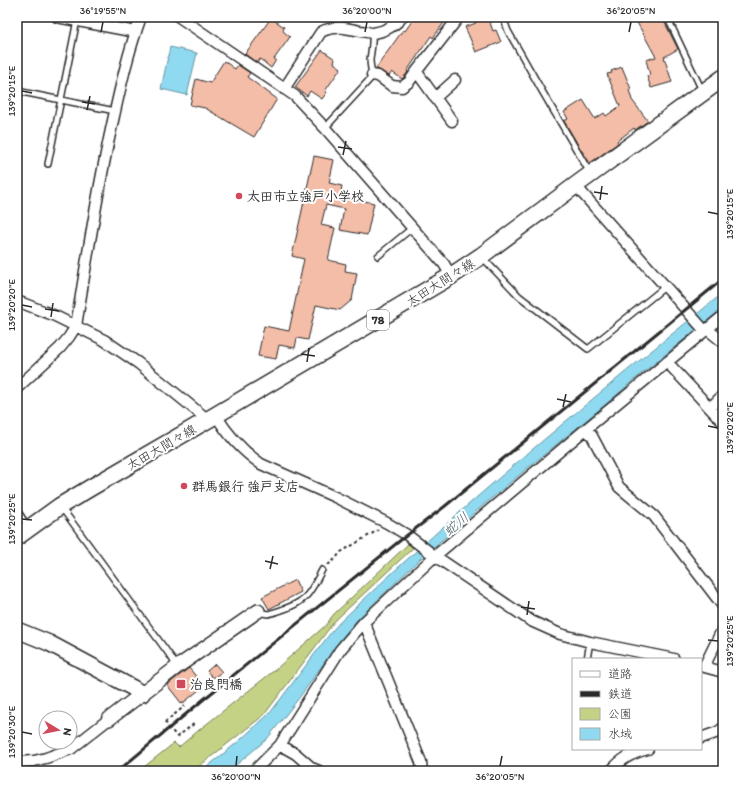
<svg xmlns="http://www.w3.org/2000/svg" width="740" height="788" font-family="Itim,'Klee One',sans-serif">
  <rect width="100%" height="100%" fill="#fff"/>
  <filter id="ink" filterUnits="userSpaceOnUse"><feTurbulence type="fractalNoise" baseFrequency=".025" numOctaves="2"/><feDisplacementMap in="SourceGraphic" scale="8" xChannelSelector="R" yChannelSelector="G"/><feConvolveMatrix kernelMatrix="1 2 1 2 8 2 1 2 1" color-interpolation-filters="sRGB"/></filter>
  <g filter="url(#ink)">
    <path fill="#c4d285" stroke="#787e58" d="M408 544 413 548 341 615 334 622 264 715 193 771H139L174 743 179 747 199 730 276 669 326 625 333 615Z"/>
    <path fill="#8fdaf0" stroke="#6794a1" d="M170 47 197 53 187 95 161 89Z
      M723 293V308L635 379 611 400 524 471 422 557 356 621 341 639 299 698 267 739 229 771H202L239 741 270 713 332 631 341 621C462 505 592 398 723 293Z"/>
    <path fill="#f4bda7" stroke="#2b2b2b" d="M415 17H448L433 38 431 36 407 71 408 72 404 77 402 79 392 72 389 76 376 68 403 30 405 31Z
      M474 17H488L493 31 496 30 501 42 476 52 465 27 476 23Z
      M634 17H662L678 49 664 57 672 82 651 88 647 76 650 75 646 60 656 57Z
      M271 18 284 27 283 31 290 37 274 59 276 60 271 68 260 59 257 63 245 54Z
      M322 50 335 59 334 63 341 68 325 91 327 92 322 99 310 91 307 96 295 87Z
      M224 61 235 69 238 65 250 73 247 77 277 99 254 137 205 108 190 105 196 79 210 83Z
      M622 67 631 89 629 90 632 100 648 121 635 130 634 128 617 141 618 143 590 163 580 148 564 121 568 119 564 112 583 100 595 119 604 113 606 116 620 106 607 74 612 73 611 71Z
      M314 156 334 160 329 183 342 186 340 196 374 203 367 235 340 230 344 209 326 205 321 225 335 228 328 260 346 264 345 271 357 273 352 300 340 310 316 305 308 340 297 338 295 348 279 345 276 359 258 356 264 326 289 331 304 259 292 256Z
      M295 580 301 592 269 609 262 597Z
      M215 664 222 672 213 678 207 671Z
      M189 668 199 680 194 684 199 690 182 704 167 685Z"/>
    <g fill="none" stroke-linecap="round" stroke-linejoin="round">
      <defs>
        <path id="service" d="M503 17 508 31 542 91 590 173
          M667 17C679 41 690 66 702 90
          M17 91 115 111
          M325 128 372 77C372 71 370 66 370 60 371 51 373 42 372 33
          M48 164 77 20
          M378 256 412 228
          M482 257 519 296 588 349 666 286
          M61 507 171 657 177 667
          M17 510 28 527
          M259 611 263 613 268 614C279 611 294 607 303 599 310 594 318 578 322 570
          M587 659 590 642"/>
        <path id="minor" d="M57 17 136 32
          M179 17 295 96 325 128 444 264 451 276
          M416 72 419 75 452 121
          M372 75 378 76 392 86 402 87 409 82 416 72 459 17
          M284 89 321 32C333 25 347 28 360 31 364 31 369 33 373 33 384 32 396 25 402 17
          M435 98 455 80
          M576 185 583 194 705 331
          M17 301 53 315 104 340 138 363 202 415 206 420
          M707 329 723 342
          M667 362 723 422
          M17 388 60 348 69 337 76 326C87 259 97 192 112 125 120 89 128 52 141 17
          M710 408 723 395
          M216 415C227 434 244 452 261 464L335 497 387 523 407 535 432 554 531 621 560 634 590 642 674 659
          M586 429 592 436 619 487 654 516 723 606
          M364 622 421 762 422 771
          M701 666 723 672
          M704 667 723 628
          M701 738 718 732 723 728
          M280 745 296 754 312 768 319 771
          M17 762 34 761 46 758 71 749 109 719
          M254 771 280 745 340 650 364 622 435 556 586 429 723 316
          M611 771C620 760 634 752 648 749"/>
        <path id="tertiary" d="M109 719 177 667 258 611"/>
        <path id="secondary" d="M17 630 49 643 133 688 142 694"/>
        <path id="primary" d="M17 537 60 506 90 488 216 415 451 276 481 256 576 185 723 78"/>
      </defs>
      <use href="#service" stroke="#2b2b2b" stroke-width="8"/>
      <use href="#minor" stroke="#2b2b2b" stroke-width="13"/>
      <use href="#tertiary" stroke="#2b2b2b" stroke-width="16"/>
      <use href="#secondary" stroke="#2b2b2b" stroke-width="18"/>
      <use href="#primary" stroke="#2b2b2b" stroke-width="19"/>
      <path stroke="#2b2b2b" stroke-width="2" stroke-dasharray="3 3" stroke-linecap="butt" d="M328 565 335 559 341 552 378 530
        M165 722 185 706
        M177 737 195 723"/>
      <use href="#service" stroke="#fff" stroke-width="5"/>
      <use href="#minor" stroke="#fff" stroke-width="10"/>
      <use href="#tertiary" stroke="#fff" stroke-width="13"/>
      <use href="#secondary" stroke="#fff" stroke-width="15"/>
      <use href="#primary" stroke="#fff" stroke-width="16"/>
      <path stroke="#2b2b2b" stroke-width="3" d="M118 771 204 699 402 539 444 507 723 279"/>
      <path stroke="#2b2b2b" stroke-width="2" stroke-dasharray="3 3" stroke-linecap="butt" d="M165 722 177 737"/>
    </g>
  </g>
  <path fill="none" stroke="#2b2b2b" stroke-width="1.5" d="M101 32 103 22M365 32 367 22M629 32 631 22M22 91 32 93M82 102 95 104M87 110 90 96M338 147 352 149M343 155 346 141M594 192 608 194M600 200 602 186M708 212 718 214M22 305 32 307M45 309 59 311M51 317 53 303M301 354 315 356M307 362 309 348M557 399 571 402M563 407 566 394M708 426 718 428M22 519 32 520M265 561 278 564M270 569 273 556M521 607 535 609M527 615 529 601M708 640 718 641M22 732 32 734M236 766 237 756M500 766 502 756"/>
  <g fill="#d1495b" stroke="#fff" stroke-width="1.5">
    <circle cx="239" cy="196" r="4"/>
    <circle cx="184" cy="486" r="4"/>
    <rect x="176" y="679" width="10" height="10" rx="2"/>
  </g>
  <g text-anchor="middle" stroke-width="4" stroke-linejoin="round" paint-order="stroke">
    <rect fill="#fff" stroke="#6b6b6b" stroke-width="1" x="367" y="310" width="22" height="20" rx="3"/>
    <g font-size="12" font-weight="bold" fill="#2b2b2b">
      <text x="378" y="324">78</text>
    </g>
    <g font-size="13" font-weight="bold" fill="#2b2b2b" stroke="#fff" text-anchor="start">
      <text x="247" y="201">太田市立強戸小学校</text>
      <text x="192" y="491">群馬銀行 強戸支店</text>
      <text x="190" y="689">治良門橋</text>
    </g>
    <g font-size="13" fill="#2b2b2b" stroke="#fff">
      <text transform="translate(440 282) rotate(-32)" y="5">太田大間々線</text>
      <text transform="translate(161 447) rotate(-30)" y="5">太田大間々線</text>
    </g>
    <g font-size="14" font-style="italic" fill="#496066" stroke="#fff">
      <text transform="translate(456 524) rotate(-40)" y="5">蛇川</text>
    </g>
  </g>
  <rect width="740" height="788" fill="none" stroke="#fff" stroke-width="44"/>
  <rect x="572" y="658" width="130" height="92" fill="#ffffff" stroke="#aaaaaa"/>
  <rect x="580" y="671" width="20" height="6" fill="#ffffff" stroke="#aaaaaa"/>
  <text x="608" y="678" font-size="12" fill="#2b2b2b">道路</text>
  <rect x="580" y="691" width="20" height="6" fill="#2b2b2b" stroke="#aaaaaa"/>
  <text x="608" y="698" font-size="12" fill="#2b2b2b">鉄道</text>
  <rect x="580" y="708" width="20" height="12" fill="#c4d285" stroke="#aaaaaa"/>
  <text x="608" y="718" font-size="12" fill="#2b2b2b">公園</text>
  <rect x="580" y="728" width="20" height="12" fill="#8fdaf0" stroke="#aaaaaa"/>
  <text x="608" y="738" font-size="12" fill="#2b2b2b">水域</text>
  <g transform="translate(58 730) rotate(100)"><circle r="19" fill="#ffffff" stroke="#aaaaaa"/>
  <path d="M0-3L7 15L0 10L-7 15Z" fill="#d1495b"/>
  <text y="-6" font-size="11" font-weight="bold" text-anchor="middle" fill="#2b2b2b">N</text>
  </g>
  <rect x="22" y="22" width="696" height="744" fill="none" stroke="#2b2b2b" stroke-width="1.5"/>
  <g font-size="10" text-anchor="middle" fill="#2b2b2b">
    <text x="103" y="14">36°19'55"N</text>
    <text x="367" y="14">36°20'00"N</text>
    <text x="631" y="14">36°20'05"N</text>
    <text transform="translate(11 91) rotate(-90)" y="4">139°20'15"E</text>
    <text transform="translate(729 214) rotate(-90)" y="4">139°20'15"E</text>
    <text transform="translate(11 305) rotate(-90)" y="4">139°20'20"E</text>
    <text transform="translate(729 428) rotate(-90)" y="4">139°20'20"E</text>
    <text transform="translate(11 519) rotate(-90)" y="4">139°20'25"E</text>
    <text transform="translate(729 641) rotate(-90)" y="4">139°20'25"E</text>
    <text transform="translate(11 732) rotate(-90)" y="4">139°20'30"E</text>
    <text x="236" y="780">36°20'00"N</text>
    <text x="500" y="780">36°20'05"N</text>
  </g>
</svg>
